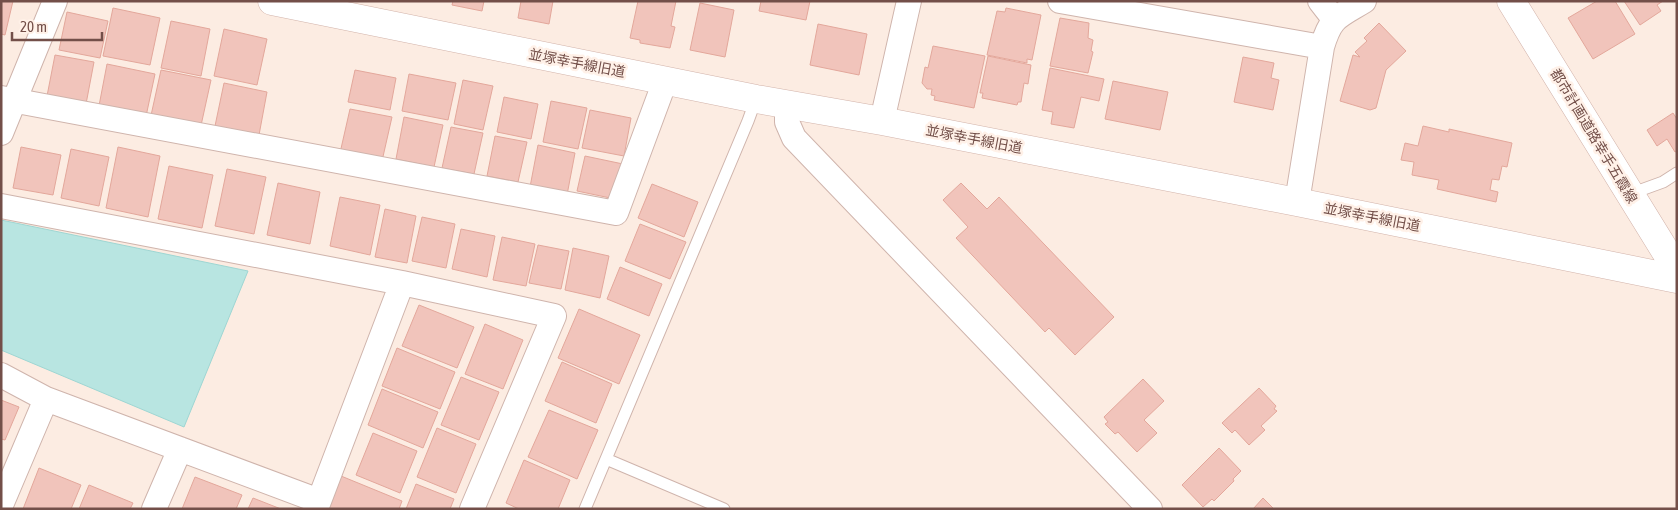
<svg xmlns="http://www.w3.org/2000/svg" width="1678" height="510" font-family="'Asap Condensed','Noto Sans JP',sans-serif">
  <rect width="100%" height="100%" fill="#fcece2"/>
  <path fill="#b8e5e1" stroke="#9ed6d3" d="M1 220 248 271 184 427 1 350Z"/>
  <path fill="#f1c4bb" stroke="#e3a79b" d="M1 1H13L5 35 1 34Z
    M453 1H484L482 11 452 5Z
    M521 1H553L549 24 518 18Z
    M638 1H676L671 26 675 27 670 48 640 43V40L630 38Z
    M761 1H810L806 20 759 11Z
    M1597 1H1615L1635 34 1593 59 1568 18Z
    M1624 1H1663L1657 5 1661 11 1640 25Z
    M700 3 734 10 725 57 690 50Z
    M113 8 160 18 150 65 103 56Z
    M1006 8 1041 15 1032 60 1027 59V63L987 55 997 11 1005 12Z
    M67 12 108 21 100 58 59 50Z
    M1060 18 1089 23 1088 38 1093 40 1091 51 1093 52 1088 73 1050 66Z
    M171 21 210 29 201 76 161 68Z
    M1379 23 1406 51 1386 70 1376 108 1370 110 1340 101 1353 55 1360 57 1355 52 1367 41 1364 38Z
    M818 24 867 34 859 75 810 65Z
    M224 29 267 39 257 85 214 76Z
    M933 46 985 56 974 108 934 100 935 96 931 95 932 89H927L922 83 925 67 928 68Z
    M55 55 94 62 86 104 47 96Z
    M988 56 1031 65 1028 84 1024 83 1021 102H1018L1017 105 982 98 983 93H980Z
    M1243 57 1274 63 1271 78 1279 80 1273 110 1234 102Z
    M107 64 155 74 145 121 98 111Z
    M1050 68 1104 79 1099 101 1081 97 1074 128 1051 124 1053 112 1042 110Z
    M161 70 211 80 200 130 150 120Z
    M355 70 396 78 390 110 348 102Z
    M409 74 456 83 448 120 402 111Z
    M463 80 493 86 483 130 454 124Z
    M1113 81 1168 92 1160 130 1105 119Z
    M224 83 267 92 259 135 215 126Z
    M504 97 538 104 531 139 497 132Z
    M551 101 587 108 578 149 543 142Z
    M350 109 392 117 382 161 340 153Z
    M590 110 631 118 624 156 582 148Z
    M1673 113 1677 119V151L1675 152 1667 139 1657 146 1647 130Z
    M404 117 443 125 434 167 396 159Z
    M1423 126 1449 132V129L1512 143 1507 167 1502 166 1499 180 1492 179 1490 190 1498 192 1496 202 1437 189 1439 180 1412 175 1414 162 1401 160 1405 143 1418 146Z
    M451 127 483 133 474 174 442 168Z
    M495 136 527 142 518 182 487 176Z
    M538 145 575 153 567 195 530 187Z
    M21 147 61 155 53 195 13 188Z
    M118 147 160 156 148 217 106 208Z
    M71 149 109 157 99 206 61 198Z
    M585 156 623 164 615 199 577 191Z
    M169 166 213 175 202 228 158 219Z
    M227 169 266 177 254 234 215 226Z
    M278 183 320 192 310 244 267 235Z
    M961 183 987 209 999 197 1114 317 1075 355 1049 328 1045 332 956 238 968 227 943 200Z
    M652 184 698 202 684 237 638 218Z
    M340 197 380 205 370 255 330 246Z
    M385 209 416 216 407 263 375 257Z
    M422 217 455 224 446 268 412 261Z
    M640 224 686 242 670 279 625 261Z
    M461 229 495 236 487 277 452 269Z
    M502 237 535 244 526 286 493 280Z
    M538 245 569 251 561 289 529 283Z
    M573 248 609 256 600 298 565 290Z
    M620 267 662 284 649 316 607 299Z
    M419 305 474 327 457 368 402 346Z
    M579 309 640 335 619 384 558 358Z
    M485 324 523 340 503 389 465 374Z
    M397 348 455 372 440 409 382 386Z
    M562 362 612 384 596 423 545 401Z
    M461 377 499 392 479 440 441 425Z
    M1143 379 1164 401 1144 420 1157 433 1137 452 1118 432 1115 434 1105 424 1108 422 1104 417Z
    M1259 388 1276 406 1274 409 1277 411 1261 426 1265 430 1249 445 1235 430 1232 433 1222 423Z
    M382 389 438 412 423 448 368 425Z
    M1 400 19 407 5 440 1 439Z
    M549 410 598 430 577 479 528 457Z
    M437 428 476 444 456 493 417 477Z
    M373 433 417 451 400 493 356 475Z
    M1219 448 1241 471 1233 479 1234 481 1214 501 1212 499 1203 507 1182 485Z
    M524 460 570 480 558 509H519L506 503Z
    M39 468 81 485 71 509H23Z
    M341 476 402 501 399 509H327Z
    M195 477 242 495 236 509H182Z
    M416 484 454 499 450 509H406Z
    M89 485 133 503 130 509H79Z
    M253 498 281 509H248Z
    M1263 498 1274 509H1253Z"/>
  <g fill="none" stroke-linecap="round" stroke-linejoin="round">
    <defs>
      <path id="lane" d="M1630 194 1663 182 1677 173
        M606 459 724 509
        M585 509 748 121 756 99"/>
      <path id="street" d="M1060 1 1322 47
        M1320 1 1334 19
        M1 98 616 213 665 81
        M787 104V122L794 138 1150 509
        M882 121 909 1
        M1 133 55 1
        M1297 202 1322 47C1331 16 1338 17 1364 1
        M1 206 402 283 554 316 472 509
        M1 375 46 399 319 501
        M1 505 46 399
        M154 509 180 449
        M316 509 402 283"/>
      <path id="secondary" d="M272 1 756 99 882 121 1297 202 1677 279
        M1511 1 1677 270"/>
    </defs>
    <use href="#lane" stroke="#cfb4ac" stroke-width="13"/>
    <use href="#street" stroke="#cfb4ac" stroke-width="26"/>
    <use href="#secondary" stroke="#d2b3aa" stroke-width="29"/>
    <use href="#lane" stroke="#fff" stroke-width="11"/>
    <use href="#street" stroke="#fff" stroke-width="24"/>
    <use href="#secondary" stroke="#fff" stroke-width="28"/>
  </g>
  <g text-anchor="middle" stroke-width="5" stroke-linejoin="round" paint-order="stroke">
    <g font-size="14" fill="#734f49" stroke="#fff1e8">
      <text transform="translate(577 63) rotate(11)" y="5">並塚幸手線旧道</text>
      <text transform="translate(1594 136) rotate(59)" y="5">都市計画道路幸手五霞線</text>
      <text transform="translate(974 139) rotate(11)" y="5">並塚幸手線旧道</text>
      <text transform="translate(1372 217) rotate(11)" y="5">並塚幸手線旧道</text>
    </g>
  </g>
  <rect width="1678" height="510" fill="none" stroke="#734f49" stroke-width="5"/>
  <path d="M12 32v8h90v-8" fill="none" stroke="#734f49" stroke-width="2.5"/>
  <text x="20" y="32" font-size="15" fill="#734f49" stroke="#fff1e8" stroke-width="4" paint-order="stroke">20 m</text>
</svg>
